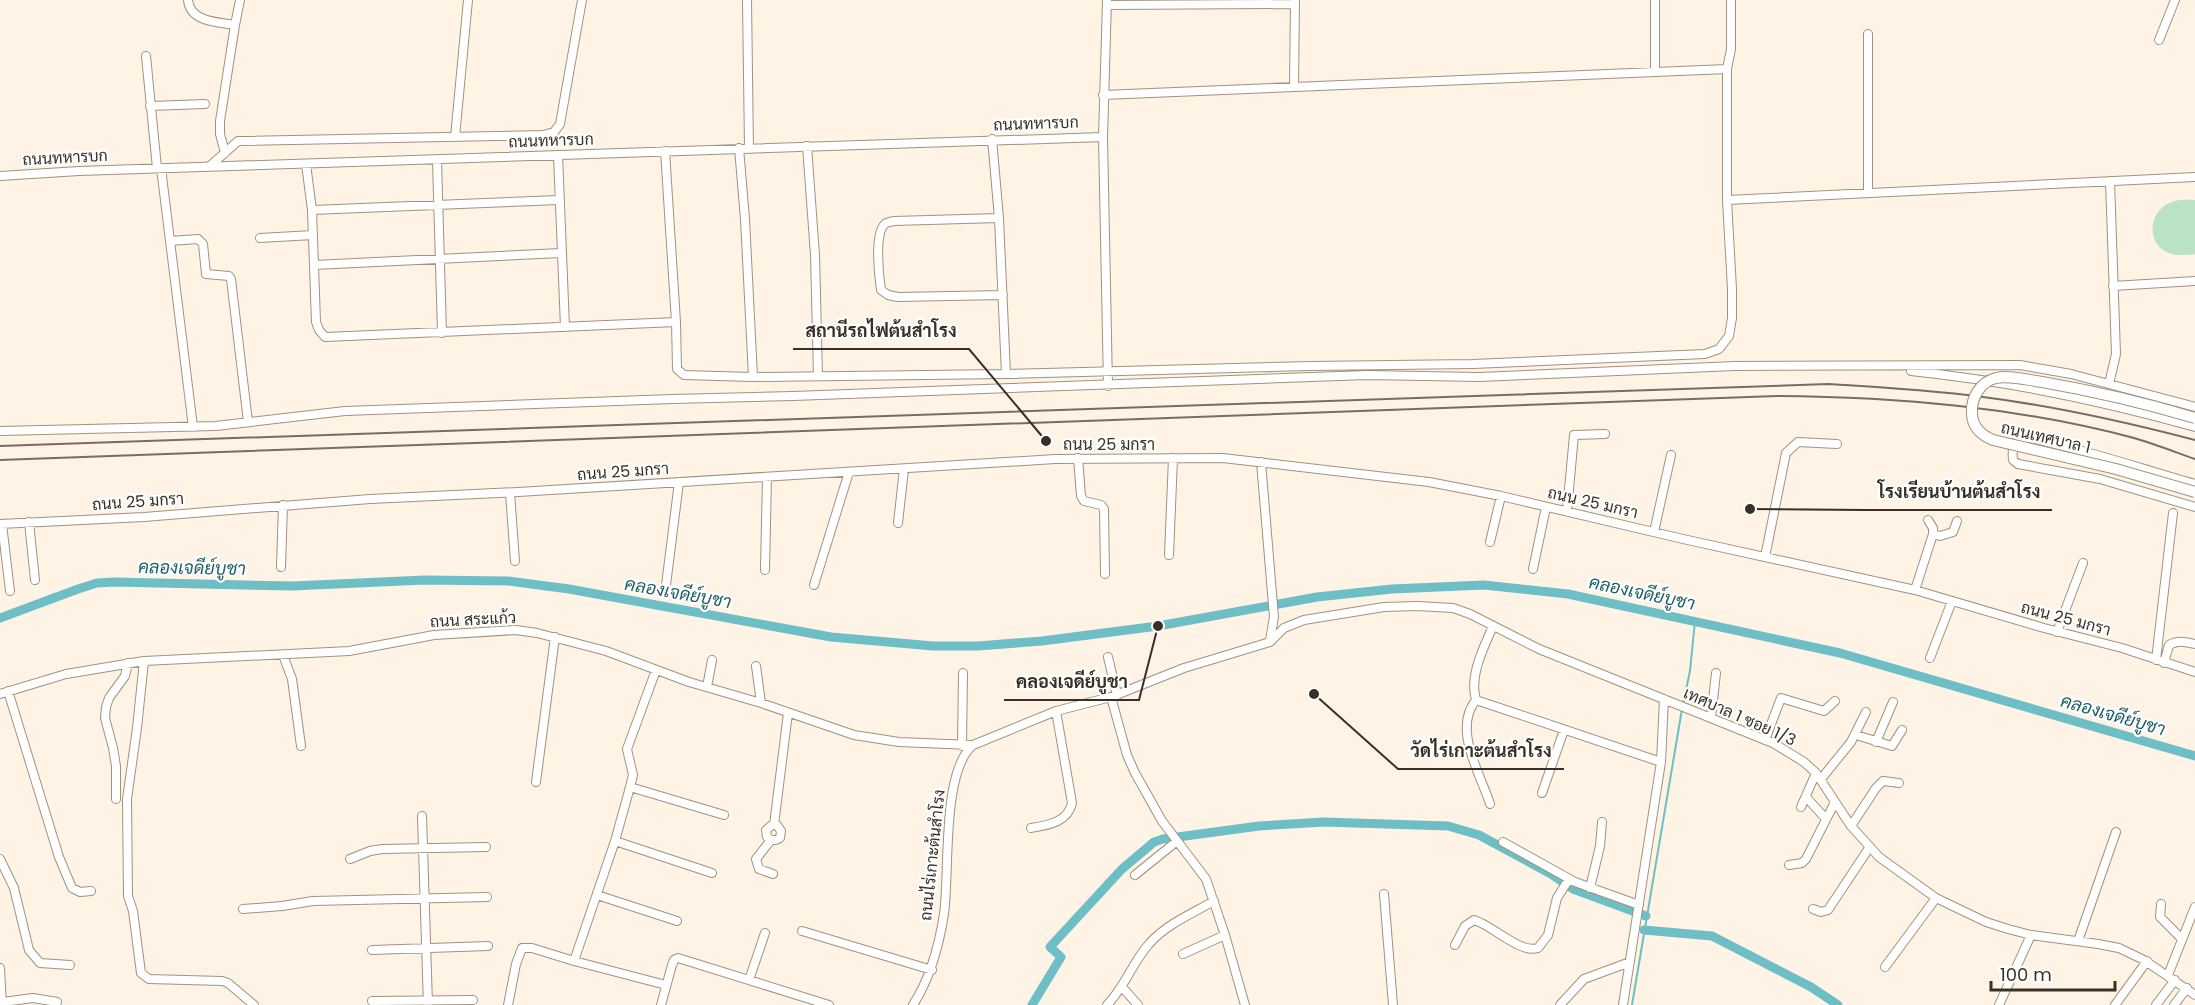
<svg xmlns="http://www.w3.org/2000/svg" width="2195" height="1005" font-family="Poppins,Sarabun,sans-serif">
  <rect width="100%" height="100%" fill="#fef3e4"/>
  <path fill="#bae2c5" d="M2195 200V254C2188 255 2179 256 2172 254 2145 247 2147 210 2172 202 2179 199 2188 200 2195 200Z"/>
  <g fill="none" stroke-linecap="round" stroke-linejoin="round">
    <path stroke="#6ebfc5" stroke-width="2" d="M1683 704 1690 671 1695 621
      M1632 1005 1682 709"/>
    <path stroke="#6ebfc5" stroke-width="9" d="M0 618 78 589 97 583 115 582 292 586 425 580 508 581 569 589 831 637 933 646H978L1042 641 1158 626 1317 597 1392 589 1484 585 1568 594 1840 653 2195 756
      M1644 930 1712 936 1811 987 1838 1005
      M1032 1005 1061 957 1050 947 1122 869 1154 842 1163 839 1259 826 1324 822 1448 826 1479 835 1551 874 1573 889 1646 916"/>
    <defs>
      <path id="minor" d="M188 0C190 22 217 22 235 25L220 121V134L225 153
        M747 0 749 148
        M1107 0 1103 137 1108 386
        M1107 5 1295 4
        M235 25 240 0
        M2159 40 2175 0
        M146 56 157 168
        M1727 69 1731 49V0
        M1655 72V0
        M1294 87 1295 0
        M150 106 205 104
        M455 137 468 0
        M992 139 999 218 1006 374
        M807 146 815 255 818 376
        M739 148 745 219 753 377
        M665 151 676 322
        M558 155 565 327
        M437 160 442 333
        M306 164 312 210 316 322 319 330 325 337 676 322 677 369 684 375 753 377 1006 374 1311 366 1473 364 1705 354 1719 349 1729 336 1732 318V289L1727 200V69L1103 95
        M210 166 238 141 543 135 554 132 560 124 582 0
        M161 168 193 427
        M0 176 79 171 1103 137
        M1868 192V34
        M1727 200 2195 177
        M312 210 559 200
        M999 218 894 221C891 222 887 222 885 224 874 233 879 277 881 290L888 295 898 297 1003 295
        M260 238 313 235
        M170 241 198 239 203 244 206 274 229 276 231 279 248 422
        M314 265 561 253
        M2113 286 2195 281
        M1911 371C2007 381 2103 401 2195 427
        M2109 384 2116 354 2110 181
        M0 431 216 426 345 411 672 399 793 396 1367 375 1479 377 1735 366 2020 365 2071 374 2195 407
        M1078 458 1081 496 1084 501 1101 505 1104 509 1105 574
        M1261 462 1274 617 1270 640
        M2195 484C2149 471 2102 455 2055 444 2046 442 2033 437 2023 438 2012 440 2012 451 2013 460L2018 464 2100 479 2195 507
        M510 493 515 561
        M1567 511 1574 435 1605 434
        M29 522 35 580
        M898 523 904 469
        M0 524 144 517 370 499 518 492 1055 459 1223 458 1429 482 1501 496 1683 539 1915 590 2044 628 2122 648 2195 672
        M2 524 10 591
        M1654 532 1671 455
        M1933 534 1940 536 1953 532 1957 521
        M1490 542 1501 496
        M1169 555 1173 458
        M1765 557 1786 453 1798 442 1837 444
        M281 567 283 505
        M1533 569 1546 507
        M765 570 767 477
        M666 585 679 482
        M814 585 849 472
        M1915 590 1933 534V528L1928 520
        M1493 626C1483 649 1469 676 1476 700L1661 762
        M2057 632 2083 563
        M283 655 292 679 301 746
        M1108 657 1117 695
        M1930 658 1952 601
        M2156 660 2173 513
        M144 661 137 728 127 799 128 896 133 911 141 973 149 979 222 981 228 983 254 1005
        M2164 663 2169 645C2178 640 2185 642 2195 644
        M756 666 761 703
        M707 687 712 660
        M8 691 59 857 72 888 80 892 91 891
        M0 694 66 674 144 661 349 651 434 635 516 630 537 633 606 651 689 682 761 703 854 735 899 742 972 745
        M1111 697 1127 755 1135 773 1162 821 1206 879 1225 935 1245 1005
        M1476 700C1452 729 1481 775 1490 804
        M1711 718 1716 673
        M1856 735 1892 746 1902 730
        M1765 740 1781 698 1824 711 1835 701
        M1876 742 1893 702
        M962 746 963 673
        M1821 779 1851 742 1866 712
        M536 782 555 637
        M630 787 724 815
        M1542 793 1564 730
        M1806 797 1826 819
        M116 799V766L113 748 105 718 106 707 109 698 125 676 128 663
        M1801 807 1816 773
        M422 816 428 1005
        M774 825 788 713
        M1851 826 1876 788 1883 781 1899 783
        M1031 828C1049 825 1068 822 1072 803L1056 711
        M771 840 767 837 766 830 772 825H777L781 831 780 838 775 840H771L756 859 759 869 773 874
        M615 841 712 873
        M1503 842 1575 882 1639 905
        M0 859 14 888 29 950 40 963 70 965
        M350 859 370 851 382 849 486 847
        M1789 865 1802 863 1806 859 1835 802
        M1135 875 1177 841
        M1590 888 1600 846 1602 822
        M1384 894 1393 1005
        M597 895 677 921
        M2161 904 2160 917 2182 939
        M243 909 282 906 313 901 487 897
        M1813 909 1821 912 1828 910 1869 848
        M802 931 932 970
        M2078 941 2116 832
        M1455 945 1465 926 1474 920C1492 925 1520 954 1538 948L1548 935 1557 898 1569 879
        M372 950 488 946
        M1183 954 1225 935
        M574 961 666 985
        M1885 967 1936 898
        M0 968 2 1005
        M2168 975 2195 907
        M749 980 765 933
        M1122 987 1138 1005
        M372 1001 473 1000
        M3 1002 33 998 57 1002
        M508 1005 516 964 522 948H532L574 961 615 841 630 787 633 775 627 749 656 670
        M661 1005 672 965 674 960 678 958 829 1005
        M913 1005C931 977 939 946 944 914 950 873 941 772 973 745L1056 711 1111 697 1184 668 1270 642 1284 628 1304 620 1384 607 1417 606 1453 608 1470 614 1539 649 1773 743 1804 762 1816 773 1851 826 1879 857 1936 898 1986 922 2008 929 2031 935 2098 944 2119 948 2144 960 2195 995
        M1107 1005C1125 987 1132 963 1149 944 1165 925 1193 913 1214 901
        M1560 1005 1584 979 1630 962
        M1623 1005 1661 762 1664 699
        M1999 1005 2031 935
        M2115 1005 2147 961
        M2156 1005 2175 980
        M2174 1005 2187 988"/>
    </defs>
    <use href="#minor" stroke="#a3927b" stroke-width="10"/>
    <use href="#minor" stroke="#fff" stroke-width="8"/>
    <path stroke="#776e63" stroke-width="2" d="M0 446 1828 384C1880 387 1932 390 1983 397 2054 406 2126 422 2195 440
      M0 460 1777 396C1898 397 2017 407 2134 438 2155 444 2175 452 2195 459"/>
    <defs>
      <path id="tertiary-bridge" d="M2195 418C2145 403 2094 391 2042 382 2028 380 2010 375 1996 378 1980 382 1971 398 1972 413 1972 427 1981 435 1993 440L2116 469 2195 492"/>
    </defs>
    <use href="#tertiary-bridge" stroke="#a3927b" stroke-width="12" stroke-linecap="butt"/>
    <use href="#tertiary-bridge" stroke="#fff" stroke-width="10"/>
  </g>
  <g text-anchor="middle" stroke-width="4.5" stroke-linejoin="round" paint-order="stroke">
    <g font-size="16" fill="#383027" stroke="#fff">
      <text transform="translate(1036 123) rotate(-2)" y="6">ถนนทหารบก</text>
      <text transform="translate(551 140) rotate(-2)" y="6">ถนนทหารบก</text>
      <text transform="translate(65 157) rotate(-3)" y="6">ถนนทหารบก</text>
      <text transform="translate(2046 437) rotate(13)" y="6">ถนนเทศบาล 1</text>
      <text x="1109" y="450">ถนน 25 มกรา</text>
      <text transform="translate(623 471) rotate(-4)" y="6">ถนน 25 มกรา</text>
      <text transform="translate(138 501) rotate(-4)" y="6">ถนน 25 มกรา</text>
      <text transform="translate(1593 502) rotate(13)" y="6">ถนน 25 มกรา</text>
      <text transform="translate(2066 618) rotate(15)" y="6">ถนน 25 มกรา</text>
      <text transform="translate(473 619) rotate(-3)" y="6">ถนน สระแก้ว</text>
      <text transform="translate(1740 716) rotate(24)" y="6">เทศบาล 1 ซอย 1/3</text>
      <text transform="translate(932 855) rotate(-84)" y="6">ถนนไร่เกาะต้นสำโรง</text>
    </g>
    <g font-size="18" font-style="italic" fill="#1d6166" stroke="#fff">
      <text transform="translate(192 568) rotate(1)" y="6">คลองเจดีย์บูชา</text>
      <text transform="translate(678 593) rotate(10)" y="6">คลองเจดีย์บูชา</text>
      <text transform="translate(1642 593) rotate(12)" y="6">คลองเจดีย์บูชา</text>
      <text transform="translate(2113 715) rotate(16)" y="6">คลองเจดีย์บูชา</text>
    </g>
  </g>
  <path fill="none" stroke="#383027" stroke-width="2" d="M1046 441L969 349H793M1750 509L1865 510H2052M1158 626L1139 700H1004M1314 694L1398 769H1564"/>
  <g fill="#383027" stroke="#fff" stroke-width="2">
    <circle cx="1046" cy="441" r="6"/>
    <circle cx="1750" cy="509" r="6"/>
    <circle cx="1158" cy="626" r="6"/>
    <circle cx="1314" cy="694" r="6"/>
  </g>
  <g font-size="18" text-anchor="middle" font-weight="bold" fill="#383027" stroke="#fff" stroke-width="4.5" stroke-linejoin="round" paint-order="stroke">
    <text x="881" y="337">สถานีรถไฟต้นสำโรง</text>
    <text x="1959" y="498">โรงเรียนบ้านต้นสำโรง</text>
    <text x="1072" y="688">คลองเจดีย์บูชา</text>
    <text x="1481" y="757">วัดไร่เกาะต้นสำโรง</text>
  </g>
  <path d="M1991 981v9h124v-9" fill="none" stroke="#383027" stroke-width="3"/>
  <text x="2000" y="981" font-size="18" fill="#383027" stroke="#ffffff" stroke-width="4.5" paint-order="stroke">100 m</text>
</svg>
